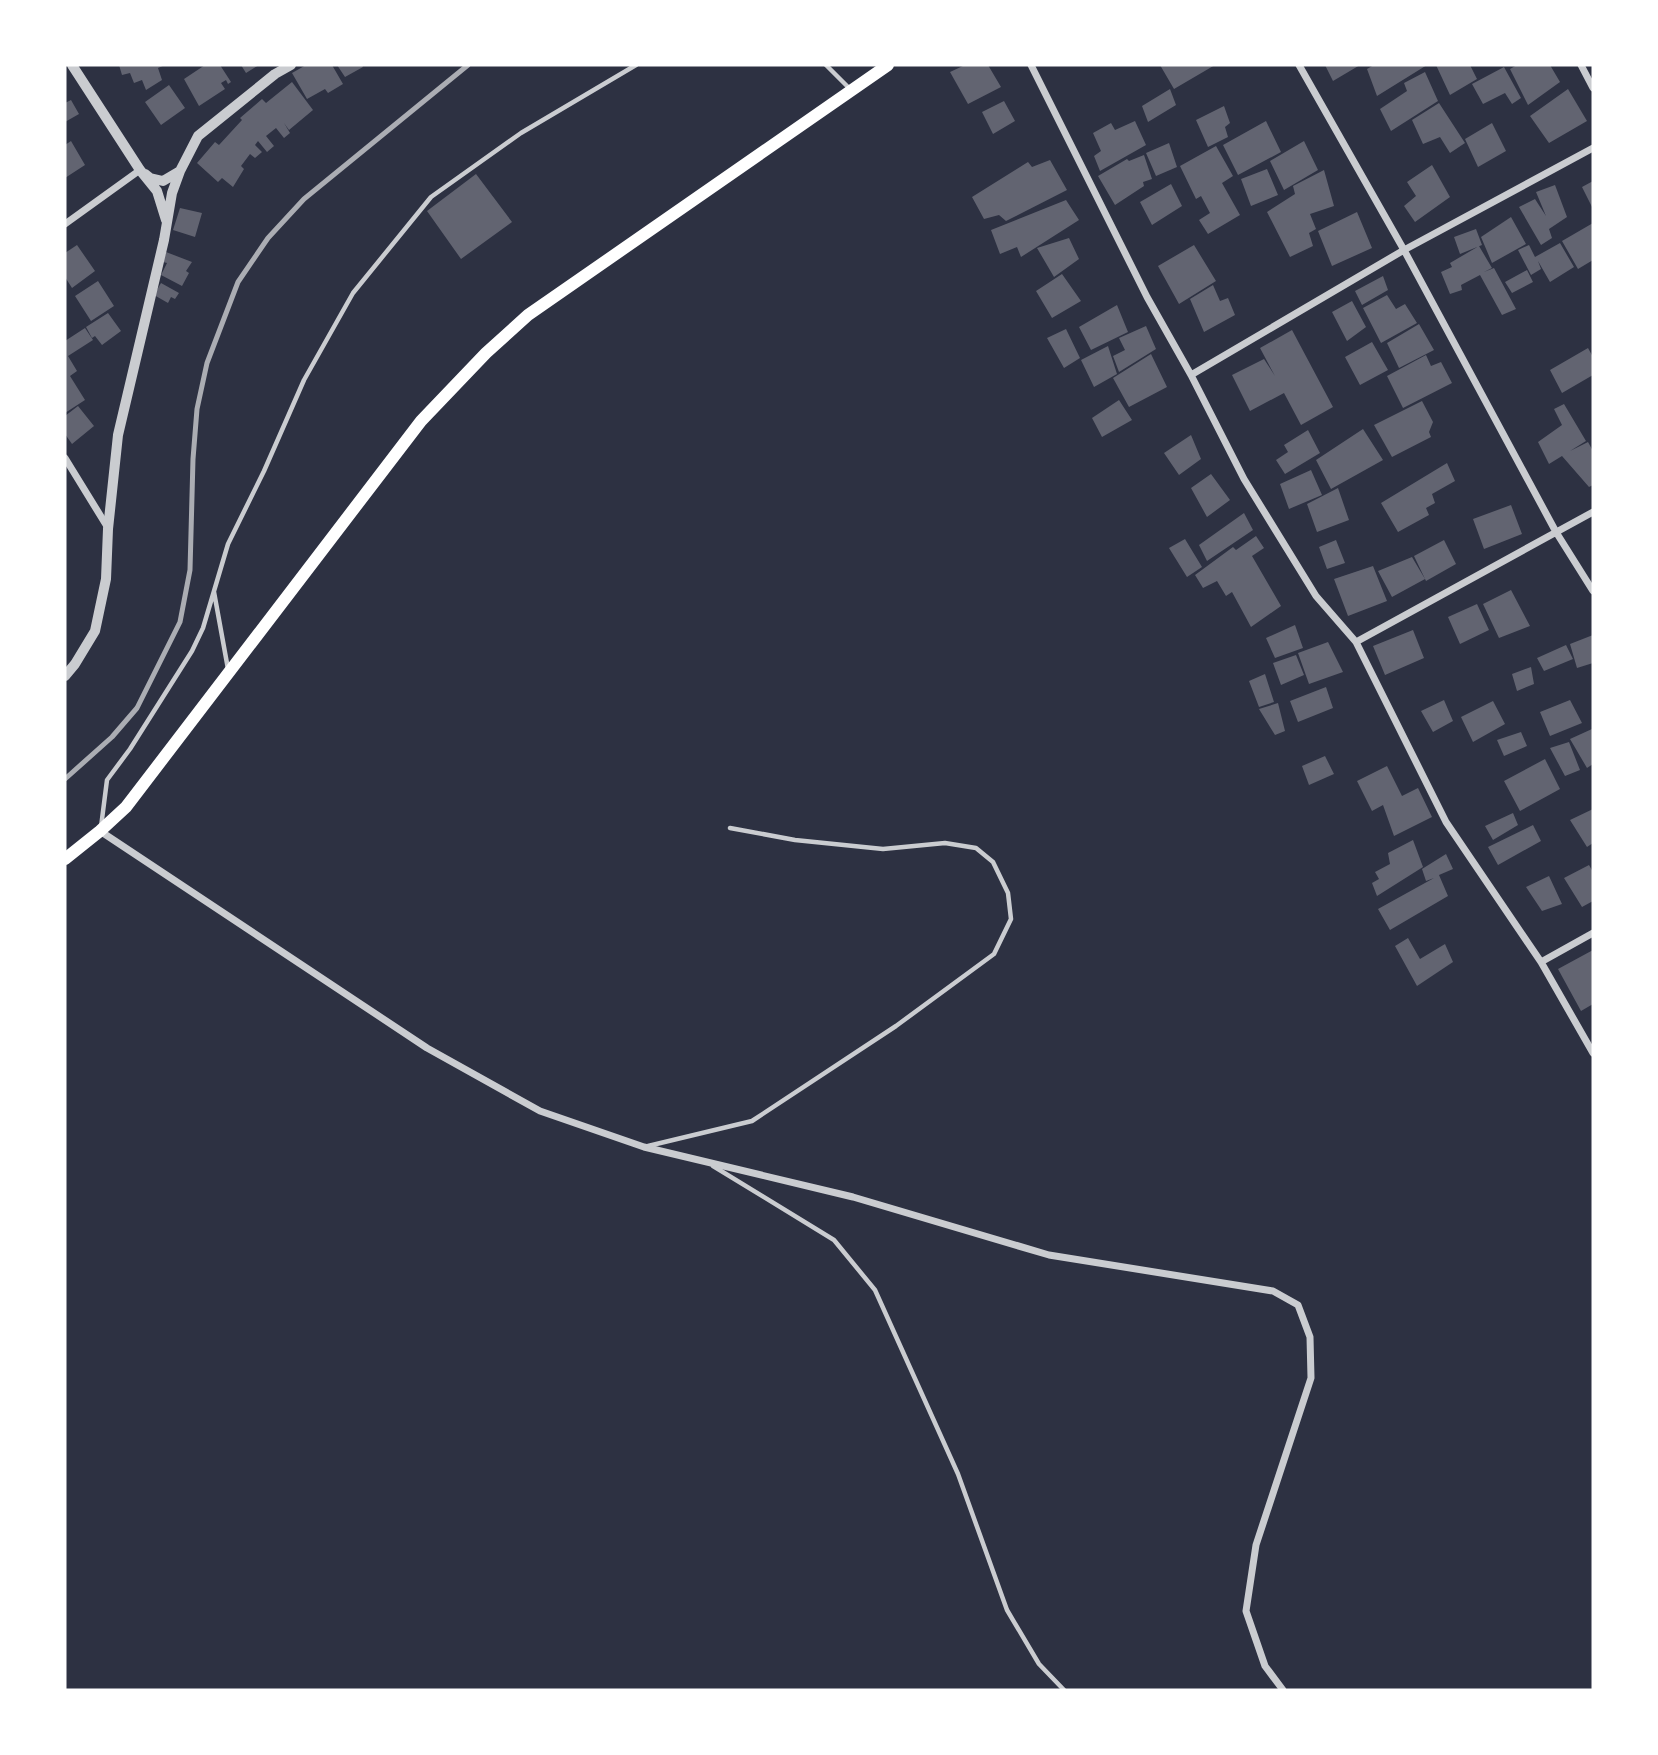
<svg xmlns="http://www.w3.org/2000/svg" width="1658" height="1755" font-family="Overpass,sans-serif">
  <rect width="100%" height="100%" fill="#2d3142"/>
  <path fill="#626471" d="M119 65H165L158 68 162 80 146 90 142 80 134 83 130 73 122 75Z
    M205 65H220L231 82 228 84 226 80 221 83 225 89 199 106 184 79Z
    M241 65H259L246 73Z
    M306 65H332L343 84 328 93 325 89 307 99 292 73Z
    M337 65H362L363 67 345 77Z
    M965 65H988L1001 87 968 104 950 72Z
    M1160 65H1215L1174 89Z
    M1325 65H1360L1333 81Z
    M1374 65H1427L1377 96 1367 69Z
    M1436 65H1470L1477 79 1450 95Z
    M1517 65H1550L1560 82 1528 105 1510 69Z
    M1504 67 1521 98 1512 104 1505 93 1483 104 1472 84Z
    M1425 72 1438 101 1391 131 1380 109 1407 91 1404 83Z
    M292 82 313 110 289 130 284 123 290 133 284 138 276 128 266 136 274 146 267 152 258 141 255 145 262 152 255 158 250 154 241 166 244 169 233 187 222 178 218 182 197 163 215 142 219 145 242 120 240 118 262 99 266 103Z
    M169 85 185 108 161 125 145 102Z
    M1170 89 1176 105 1148 122 1142 106Z
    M1568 89 1587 121 1549 143 1530 116Z
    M71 100 79 114 65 122V103Z
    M1004 101 1015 121 993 134 982 112Z
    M1439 103 1465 143 1450 153 1440 137 1423 144 1412 120Z
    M1224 106 1230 123 1225 127 1228 137 1208 147 1196 120Z
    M1135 121 1146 145 1100 171 1094 156 1101 151 1093 133 1111 123 1115 130Z
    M1266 121 1281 152 1238 175 1223 145Z
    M1492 123 1506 151 1478 167 1465 139Z
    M71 141 85 165 65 178V145Z
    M1304 141 1318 170 1284 190 1270 161Z
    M1169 143 1177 167 1156 176 1146 153Z
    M1216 146 1233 176 1222 183 1240 215 1208 234 1199 220 1210 213 1201 196 1196 199 1180 166Z
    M1144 155 1152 179 1143 182 1144 186 1115 205 1098 176 1127 159 1129 161Z
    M1050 160 1067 190 1006 221 999 215 984 219 972 197 1028 162 1032 167Z
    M1432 165 1450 197 1415 222 1404 206 1416 196 1407 182Z
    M1267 169 1278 195 1251 206 1241 179Z
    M1324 170 1334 206 1310 214 1316 229 1309 233 1313 246 1290 257 1267 212 1295 194 1293 186Z
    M476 174 512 222 461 259 427 211Z
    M1593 181V209L1582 187Z
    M1171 184 1182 206 1152 225 1140 202Z
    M1555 185 1567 217 1549 229 1552 238 1541 245 1519 207 1535 199 1546 216 1536 192Z
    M1066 200 1079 220 1021 257 1017 247 1000 254 991 230Z
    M180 208 202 213 195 237 173 230Z
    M1357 212 1372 248 1332 266 1318 231Z
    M1511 217 1526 244 1492 263 1481 237Z
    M1593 223V260L1578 269 1562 241Z
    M1476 229 1482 245 1460 254 1454 237Z
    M1069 238 1079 259 1054 277 1037 248Z
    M1560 243 1574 267 1550 282 1538 261 1541 269 1531 275 1518 250 1529 245 1535 257Z
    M77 245 95 271 72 288 65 277V253Z
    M1194 245 1216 281 1179 304 1158 266Z
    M1479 246 1492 268 1484 272 1494 268 1516 309 1502 315 1480 275 1461 285 1462 290 1450 294 1441 272 1452 267 1450 263Z
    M166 252 192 262 186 271 189 273 182 286 161 275 167 263 163 262Z
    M1527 270 1533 282 1512 293 1505 282Z
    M1062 274 1081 301 1052 318 1036 291Z
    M1383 276 1388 290 1362 305 1355 291Z
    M98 281 114 306 91 321 75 296Z
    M161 283 179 293 175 299 171 297 168 303 154 295Z
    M1213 285 1220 301 1228 298 1235 315 1204 332 1190 299Z
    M1387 295 1396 309 1405 304 1417 323 1381 343 1363 308Z
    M1352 301 1366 327 1347 341 1332 312Z
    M1117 305 1128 332 1091 350 1079 327Z
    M108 313 121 331 102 345 95 336 92 338 86 327Z
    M1419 324 1434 350 1399 368 1387 343Z
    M1146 326 1156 349 1119 372 1113 356 1125 350 1119 338Z
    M85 328 93 340 68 356 77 371 70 376 85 400 65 413V341Z
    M1066 329 1080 358 1064 368 1047 338Z
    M1292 330 1333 407 1301 425 1284 393 1250 411 1232 375 1264 359 1275 376 1260 348Z
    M1372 342 1388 370 1360 385 1345 357Z
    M1108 346 1117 374 1094 387 1081 360Z
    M1588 348 1593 357V375L1562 393 1550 370Z
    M1151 354 1167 387 1129 407 1113 378Z
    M1426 355 1431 366 1441 362 1452 383 1403 408 1387 376Z
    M1119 400 1132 420 1102 437 1092 418Z
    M1422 401 1433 422 1429 432 1431 437 1392 457 1374 425Z
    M1564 404 1586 441 1570 451 1588 442 1593 451V485L1589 487 1562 456 1549 464 1538 442 1562 425 1554 409Z
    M78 406 94 426 72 444 65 434V416Z
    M1363 429 1383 460 1331 489 1316 460Z
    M1308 430 1320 453 1285 474 1276 460 1288 452 1284 445Z
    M1191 435 1201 459 1179 475 1164 453Z
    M1447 463 1455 481 1432 494 1435 503 1426 508 1429 515 1398 532 1381 503Z
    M1311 470 1322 495 1289 509 1280 484Z
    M1211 474 1230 500 1207 517 1191 488Z
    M1338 488 1349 520 1317 532 1307 504Z
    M1511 505 1522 534 1484 549 1473 519Z
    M1244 513 1253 530 1207 561 1199 545Z
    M1256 536 1264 548 1252 556 1281 606 1251 627 1232 592 1226 596 1217 581 1203 588 1195 575 1233 547 1236 550Z
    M1185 539 1202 567 1187 577 1169 548Z
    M1336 540 1345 563 1327 569 1319 547Z
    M1444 540 1456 564 1426 581 1414 556Z
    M1412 557 1425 579 1392 597 1378 571Z
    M1373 566 1387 601 1348 616 1334 579Z
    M1511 590 1530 626 1499 638 1483 604Z
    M1477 604 1489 630 1460 644 1448 617Z
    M1295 625 1303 648 1275 658 1266 638Z
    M1413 630 1424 658 1385 675 1373 646Z
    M1593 635V663L1577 668 1570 644Z
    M1328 642 1343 672 1309 684 1298 653Z
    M1566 645 1573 659 1544 671 1537 658Z
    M1296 655 1304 675 1281 685 1273 663Z
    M1531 667 1534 684 1517 691 1512 674Z
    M1265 674 1274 702 1259 707 1249 681Z
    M1326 687 1333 708 1298 722 1290 701Z
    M1444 700 1453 721 1433 732 1421 711Z
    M1570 700 1582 723 1550 736 1540 712Z
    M1493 701 1505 724 1473 742 1461 717Z
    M1278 703 1285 731 1275 735 1259 709Z
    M1592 729 1593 764 1587 768 1570 739Z
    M1521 732 1527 746 1504 756 1497 740Z
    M1569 742 1580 770 1565 776 1550 748Z
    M1325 756 1334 774 1309 785 1302 766Z
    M1545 759 1560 789 1520 811 1504 781Z
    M1387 766 1402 796 1418 788 1432 817 1394 836 1383 805 1372 811 1357 781Z
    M1593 809V843L1587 847 1570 820Z
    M1513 813 1518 825 1493 840 1485 826Z
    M1533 825 1541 841 1498 865 1488 847Z
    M1413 840 1423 867 1377 896 1372 883 1379 879 1375 872 1390 864 1388 853Z
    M1446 854 1453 869 1439 875 1448 896 1390 930 1378 909 1434 878 1426 881 1422 869Z
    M1589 865 1593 872V901L1582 907 1564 878Z
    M1549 876 1562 904 1542 911 1526 887Z
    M1408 938 1420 959 1445 944 1453 962 1417 986 1395 946Z
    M1593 950V1004L1581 1011 1558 969Z"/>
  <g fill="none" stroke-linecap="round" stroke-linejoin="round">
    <path stroke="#caccd0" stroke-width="4.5" d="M826 65 850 89
      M214 592 228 669
      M101 827 107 780 130 749 192 651 203 628 228 544 264 471 304 380 353 293 431 197 521 133 636 65
      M648 1146 752 1121 896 1026 994 954 1011 919 1008 893 993 862 976 848 945 843 883 849 795 840 730 828
      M713 1166 834 1240 875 1290 958 1474 1007 1610 1039 1664 1064 1690"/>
    <path stroke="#caccd0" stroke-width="7" d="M1031 65 1147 297 1191 375 1244 479 1316 596 1356 642 1446 822 1541 962 1593 1053
      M1299 65 1404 250 1556 532 1593 591
      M1581 65 1593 88
      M65 224 140 170
      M1191 375 1404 250 1593 148
      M65 458 108 528
      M1356 642 1593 512
      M100 831 427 1048 540 1111 644 1147 853 1197 1049 1255 1273 1291 1298 1305 1310 1337 1311 1378 1256 1545 1246 1611 1265 1666 1283 1690
      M1541 962 1593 933"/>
    <path stroke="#caccd0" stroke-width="10" d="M72 65 140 170 157 191 166 220
      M145 174 150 178 163 181 180 171
      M65 676 75 664 95 631 106 579 108 529 118 435 164 240 172 193 180 171 198 136 275 74 291 65"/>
    <path stroke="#fff" stroke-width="12" d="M65 859 100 831 126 807 421 421 486 353 528 315 888 65"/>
    <path stroke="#abadb3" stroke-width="5" d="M65 779 112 737 137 708 180 622 190 570 193 459 197 409 207 363 238 282 268 238 304 199 468 65"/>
  </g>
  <rect width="1658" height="1755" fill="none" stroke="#ffffff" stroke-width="133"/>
</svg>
